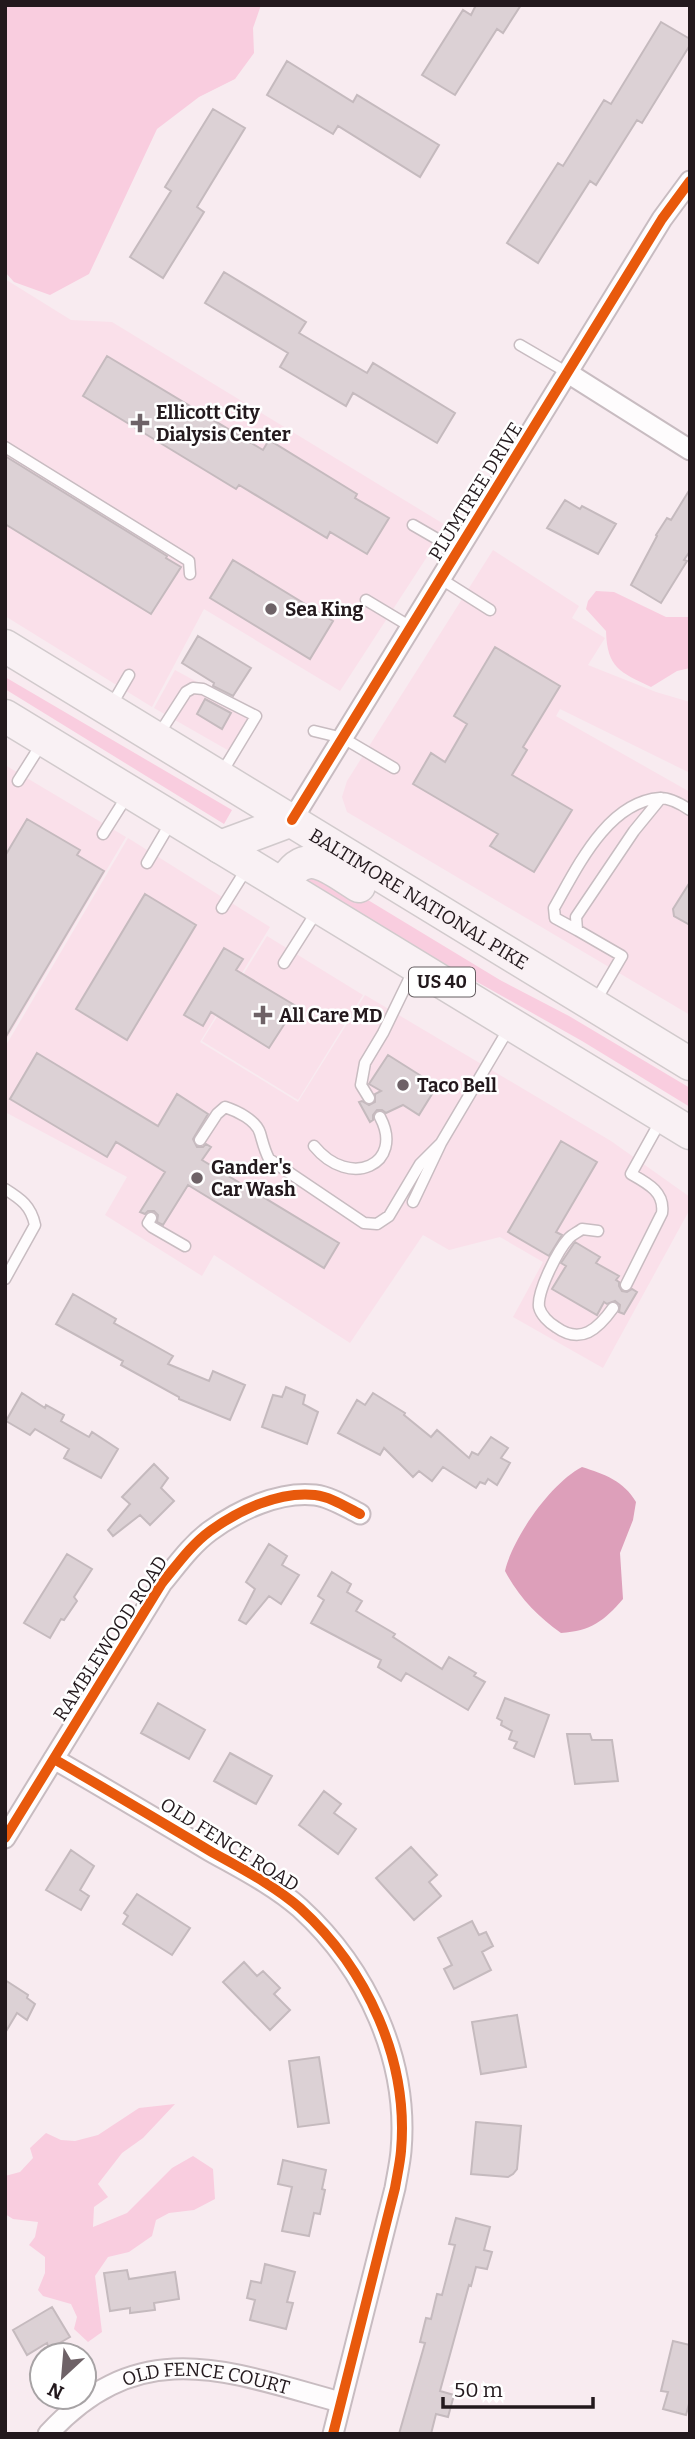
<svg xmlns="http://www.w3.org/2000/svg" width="695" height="2439" font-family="Bitter,serif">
  <rect width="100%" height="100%" fill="#f8ebf0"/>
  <path fill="#fae0ea" d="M5 279 71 320 112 322 447 526 340 691 204 609 152 707 5 616Z
    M493 550 579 606 572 618 605 638 588 665 656 692 690 702V773L560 709 556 716 690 792V1015L347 812 342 797 347 781Z
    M175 670 254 713 231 752 154 708Z
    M5 765 126 837 5 1042Z
    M128 838 270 927 200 1042 298 1102 365 995 611 1141 690 1197V1209L603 1368 513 1317 543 1262 500 1237 449 1250 423 1235 350 1343 214 1255 202 1276 105 1215 127 1177 5 1112V1047Z
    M267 936 363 995 298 1100 202 1041Z"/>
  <path fill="#f9cddf" d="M5 5H261L253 28 254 53 235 79 199 97 157 129 89 274 50 295 14 282 5 272Z
    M596 591 614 592 666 617H690V668L677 671 651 687C620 672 607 668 606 631L586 609 588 601Z
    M5 677 232 810 224 824 5 689Z
    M308 872 325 874 500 980 569 1016 690 1088V1107L582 1041 314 890 305 883Z
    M175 2104 143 2138 122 2153 98 2184 108 2197 94 2207 93 2227 127 2213 172 2168 193 2156 213 2169 215 2199 194 2210 169 2213 156 2220 152 2236 129 2252 108 2257 95 2276 102 2332 88 2342 74 2329 77 2317 71 2304 43 2296 38 2290 45 2273V2257L29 2245 35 2237 38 2222 13 2219 5 2214V2176L20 2172 33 2158 30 2148 46 2133 61 2140 75 2141 98 2135 139 2108Z"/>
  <path fill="#dd9fba" d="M582 1467C604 1474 624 1481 636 1502L633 1520 620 1553 623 1599C604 1621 591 1631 561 1633 538 1617 518 1596 505 1571 513 1537 551 1483 582 1467Z"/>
  <path fill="#dcd1d5" stroke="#c5babe" stroke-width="2" d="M476 5H521L503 33 497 29 455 95 422 75 463 10 471 15Z
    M661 22 690 39V45L642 123 637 120 596 185 590 181 538 263 507 243 558 163 563 166 604 100 611 104Z
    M287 61 353 102 357 95 439 145 420 177 338 126 333 134 267 95Z
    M213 109 245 128 197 207 204 212 163 278 130 257 171 191 165 187Z
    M224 272 306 322 299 333 367 373 373 363 455 413 437 443 353 393 346 406 280 367 288 353 205 303Z
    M107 356 263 450 269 440 357 494 355 498 389 518 367 554 330 532 327 538 239 485 236 489 83 396Z
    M5 456 167 556 166 558 181 567 151 614 5 524Z
    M690 489V551L684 560 687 561 661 603 631 585 657 536 656 535 667 518 671 520Z
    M565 500 580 509 582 506 616 524 598 554 547 528Z
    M233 560 333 621 310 659 210 598Z
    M198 636 251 668 233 696 213 686 214 683 182 663Z
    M495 647 560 686 523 747 527 750 512 775 572 810 534 872 490 846 498 834 413 784 431 753 445 762 467 724 454 716Z
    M205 699 231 713 222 729 197 714Z
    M27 819 80 850 77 855 104 871 5 1038V856Z
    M690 882V925L674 916 673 909Z
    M145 894 196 925 127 1040 76 1009Z
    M224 948 243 959 236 970 296 1006 269 1048 211 1012 203 1026 184 1015Z
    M37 1053 158 1126 177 1094 208 1114 193 1139 197 1147H203L206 1144 211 1147 202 1160 339 1243 324 1268 188 1185 163 1225 157 1222 158 1215 154 1211H148L145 1214 140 1212 165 1172 116 1142 107 1157 10 1099Z
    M388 1055 437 1086 419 1115 403 1105 386 1113 382 1110H377L373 1115V1120L370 1122 359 1102 362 1101 369 1105 375 1102V1094L381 1091 369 1084Z
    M561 1141 597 1162 556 1232 562 1235 549 1256 508 1232Z
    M575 1242 600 1257 596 1263 619 1276 616 1280 619 1282V1286L622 1291 627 1292 632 1289 637 1292 624 1314 619 1312 620 1305 615 1301 607 1304 604 1302 597 1315 552 1289 566 1266 561 1263Z
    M73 1294 116 1319 114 1323 173 1356 168 1364 209 1381 213 1371 245 1385 230 1420 179 1399V1397L121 1365 123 1361 56 1324Z
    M286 1387 305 1395 303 1404 318 1412 307 1444 262 1427 273 1395 282 1397Z
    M22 1393 45 1408 46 1405 64 1415 61 1421 89 1437 92 1432 118 1449 101 1478 64 1458 69 1449 35 1429 30 1435 6 1421Z
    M373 1393 405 1413 404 1415 431 1437 437 1430 469 1458 472 1452 478 1455 491 1437 508 1448 501 1458 510 1463 497 1485 488 1479 485 1484 480 1482 476 1488 443 1467 432 1481 419 1471 413 1477 384 1448 380 1455 338 1433 357 1400 365 1405Z
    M154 1464 168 1478 161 1488 174 1501 150 1525 140 1515 113 1536 108 1530 130 1504 122 1497Z
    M269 1544 287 1556 282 1565 299 1575 281 1604 269 1596 246 1624 239 1620 255 1589 246 1582Z
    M67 1554 92 1569 74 1597 77 1601 64 1620 61 1619 50 1638 24 1623Z
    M332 1572 351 1584 347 1592 362 1601 356 1611 395 1634 393 1637 442 1669 449 1657 476 1673 474 1676 485 1682 468 1710 406 1673 401 1681 378 1667 381 1660 311 1623 324 1600 318 1596Z
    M505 1698 549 1715 534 1757 514 1748 517 1742 509 1739 512 1731 501 1725 502 1721 497 1718Z
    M158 1703 205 1730 189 1759 141 1733Z
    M567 1734H590L592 1740H612L618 1781 575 1784Z
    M230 1753 272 1776 256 1804 214 1781Z
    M324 1791 341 1804 334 1813 356 1829 338 1854 299 1825Z
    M411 1847 437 1875 429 1882 441 1896 414 1920 376 1878Z
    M71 1850 94 1866 80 1890 89 1896 81 1910 46 1890Z
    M137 1894 190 1928 172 1955 123 1924 128 1916 124 1913Z
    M472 1921 479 1935 486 1932 493 1946 482 1952 491 1970 454 1989 444 1969 452 1965 438 1938Z
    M244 1962 257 1976 263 1971 280 1988 274 1994 290 2010 270 2030 223 1982Z
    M5 1980 28 1995 27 1998 35 2004 27 2020 17 2013 5 2033Z
    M517 2015 526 2067 481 2074 472 2022Z
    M319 2057 329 2123 298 2127 289 2061Z
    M476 2122 521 2126 517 2169 513 2174 508 2177 471 2174Z
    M283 2160 326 2170 322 2189 325 2190 320 2214 314 2213 309 2236 282 2231 292 2187 278 2184Z
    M456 2218 490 2227 484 2250 492 2252 487 2269 476 2267 471 2286 469 2285 440 2391 454 2395 448 2417 436 2414 431 2434H399L425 2343 420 2342 426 2318 431 2319 437 2294 442 2295 455 2245 449 2244Z
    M265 2264 295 2272 287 2302 293 2303 286 2329 250 2320 255 2300 247 2298 251 2281 261 2283Z
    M127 2270 129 2279 175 2272 179 2299 154 2303 155 2310 130 2313V2308L110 2311 104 2273Z
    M52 2307 70 2337 49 2349 47 2343 27 2355 13 2330Z
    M673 2341 690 2345V2400L686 2415 663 2409 668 2392 661 2391Z"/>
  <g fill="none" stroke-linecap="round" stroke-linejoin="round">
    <defs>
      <path id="service" d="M520 345 568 373
        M5 447 189 561 190 574
        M413 525 458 551
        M441 579 490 610
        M366 600 411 627
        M111 706 129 675
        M314 731 343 738 394 768
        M159 734 186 692 193 688 203 689 256 716 221 774
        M18 781 42 743
        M103 834 127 796
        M147 863 171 822
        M222 908 247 868
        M577 930 555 918 554 908C577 868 607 802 660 798 671 798 681 804 690 810
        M284 963 317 911
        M595 1002 622 956 577 930 576 917 634 831 661 798
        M369 1098 361 1085 365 1063 383 1033 414 969
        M200 1140 217 1114 225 1107C237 1111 256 1120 260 1133 263 1143 264 1149 269 1159L364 1223 377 1224 389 1216 420 1164 441 1143
        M314 1146C350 1190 405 1164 380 1117
        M5 1189C21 1199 31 1206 35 1225L5 1279
        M413 1202 441 1143 509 1028
        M151 1218 148 1223 152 1227 185 1246
        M598 1231 582 1229C578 1232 572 1235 569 1238 558 1250 537 1291 539 1307 541 1315 549 1323 556 1327 581 1345 598 1329 613 1308
        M626 1285 662 1213C665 1192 647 1183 631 1174L661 1120"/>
      <g id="minor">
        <path d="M568 373 690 450"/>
        <path d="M292 820 662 219 690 181"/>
        <path d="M54 1759C106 1789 158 1820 210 1851 240 1868 274 1885 300 1908 367 1969 409 2060 401 2151 400 2163 397 2176 395 2188L333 2434"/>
        <path d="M5 1838 162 1583C177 1565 191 1545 210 1531 239 1510 279 1491 315 1495 331 1497 346 1507 360 1514"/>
        <path id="s1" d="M48 2434C140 2334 227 2371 340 2402"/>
      </g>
      <g id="primary">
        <path id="s2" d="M5 646 690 1064"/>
        <path d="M5 716 690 1133"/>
        <path d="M220 847 292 820"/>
        <path d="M283 885C305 843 329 868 359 886"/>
      </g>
    </defs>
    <use href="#service" stroke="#c8bcc1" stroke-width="13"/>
    <use href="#minor" stroke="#c8bcc1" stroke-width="23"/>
    <use href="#primary" stroke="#d1cacc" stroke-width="35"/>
    <use href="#service" stroke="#fefcfd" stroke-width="10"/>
    <use href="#minor" stroke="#fefcfd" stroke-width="19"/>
    <use href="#primary" stroke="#f9f1f4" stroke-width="32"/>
    <defs>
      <path id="cycleway" d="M292 820 662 219 690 181
        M54 1759C106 1789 158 1820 210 1851 240 1868 274 1885 300 1908 367 1969 409 2060 401 2151 400 2163 397 2176 395 2188L333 2434
        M5 1838 162 1583C177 1565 191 1545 210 1531 239 1510 279 1491 315 1495 331 1497 346 1507 360 1514"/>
    </defs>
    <use href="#cycleway" stroke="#fff" stroke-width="15"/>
    <use href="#cycleway" stroke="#e8590c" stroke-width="10"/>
  </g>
  <g fill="#6e6267" stroke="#fff" stroke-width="2.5">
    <path d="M136.5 412.5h7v7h7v7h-7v7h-7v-7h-7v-7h7z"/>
    <circle cx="271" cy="609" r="7"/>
    <path d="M259.5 1004.5h7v7h7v7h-7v7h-7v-7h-7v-7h7z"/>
    <circle cx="403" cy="1085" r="7"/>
    <circle cx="197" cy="1178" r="7"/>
  </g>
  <g text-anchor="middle" stroke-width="5" stroke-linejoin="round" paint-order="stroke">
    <rect fill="#fff" stroke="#655e61" stroke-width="2" x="409" y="967.5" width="66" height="29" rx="5"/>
    <g font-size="18" font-weight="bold" fill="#23191d">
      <text x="442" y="988">US 40</text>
    </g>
    <g font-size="19" font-weight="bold" fill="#23191d" stroke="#fff" text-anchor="start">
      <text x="156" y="419">Ellicott City<tspan x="156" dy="22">Dialysis Center</tspan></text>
      <text x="285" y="616">Sea King</text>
      <text x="279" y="1022">All Care MD</text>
      <text x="417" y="1092">Taco Bell</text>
      <text x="211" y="1174">Gander's<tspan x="211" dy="22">Car Wash</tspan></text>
    </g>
    <g font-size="19" fill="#23191d" stroke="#fff">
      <text transform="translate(475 491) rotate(-58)" y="7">PLUMTREE DRIVE</text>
      <text dy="7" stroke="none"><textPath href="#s2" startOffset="485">BALTIMORE NATIONAL PIKE</textPath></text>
      <text transform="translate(110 1638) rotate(-57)" y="7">RAMBLEWOOD ROAD</text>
      <text transform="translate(230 1844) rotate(32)" y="7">OLD FENCE ROAD</text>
      <text dy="7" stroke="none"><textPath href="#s1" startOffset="178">OLD FENCE COURT</textPath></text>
    </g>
  </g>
  <rect width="695" height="2439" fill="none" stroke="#23191d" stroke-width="14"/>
  <g transform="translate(63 2376) rotate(206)"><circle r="33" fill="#ffffff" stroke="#a7a3a5" stroke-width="2"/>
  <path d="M0-5L12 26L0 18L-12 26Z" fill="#6e6267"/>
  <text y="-10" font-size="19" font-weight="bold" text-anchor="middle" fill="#23191d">N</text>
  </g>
  <path d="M443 2397v10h150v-10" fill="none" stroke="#23191d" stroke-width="3.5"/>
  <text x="454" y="2397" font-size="21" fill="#23191d" stroke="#ffffff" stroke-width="5" paint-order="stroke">50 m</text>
</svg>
